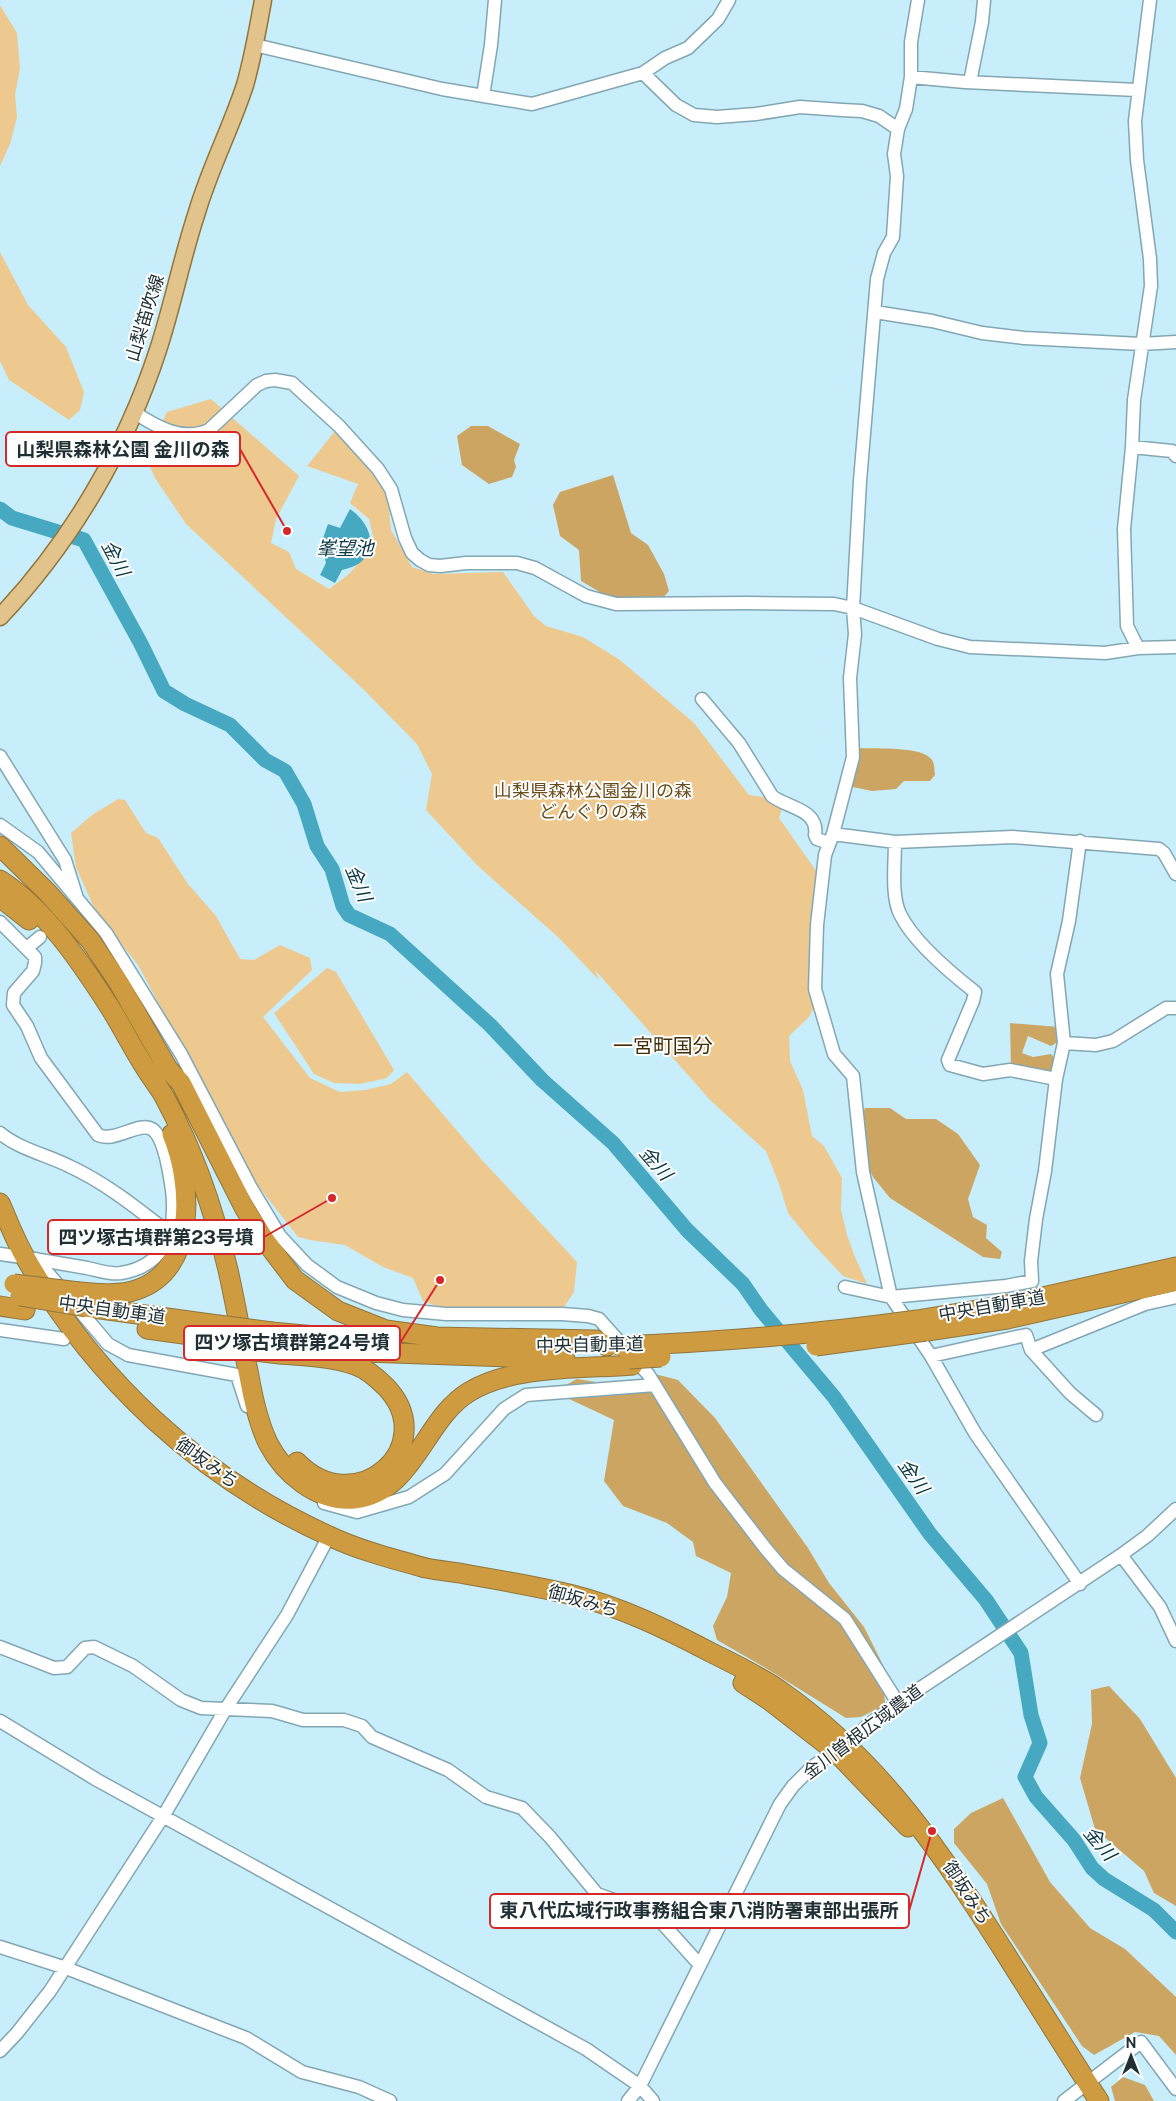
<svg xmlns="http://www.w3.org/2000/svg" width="1176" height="2101" font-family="'Public Sans','Noto Sans JP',sans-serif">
  <rect width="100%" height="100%" fill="#c7eefa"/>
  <path fill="#eec98f" d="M0 5 17 33 20 68 15 95 17 117 10 144 0 166Z
    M0 252 28 305 66 347 84 392 80 410 69 420 9 380 0 361Z
    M211 399 299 476 276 519 271 543 289 552 296 569 329 589 348 575 375 545 369 519 350 503 358 484 307 466 339 426 379 480 388 498 391 530 412 567 434 574 503 572 534 616 546 626 583 637 620 660 694 723 749 795 776 799 782 809 779 818 819 875 816 1004 809 1017 789 1036 790 1061 803 1090 812 1136 824 1146 842 1178 841 1210 847 1235 855 1257 867 1284 843 1276 814 1245 788 1213 779 1184 766 1151 711 1101 595 970 599 980 558 937 478 866 426 810 432 774 417 744 363 689 186 524 155 478 140 444 158 430 167 412Z
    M118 799 125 800 146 833 158 838 188 884 216 916 240 959 254 960 280 945 310 958 312 970 263 1017 310 1078 340 1092 365 1090 391 1084 407 1072 481 1159 577 1262 574 1292 562 1310 439 1307 423 1301 413 1278 383 1267 345 1245 310 1240 298 1237 255 1182 138 965 96 912 76 867 71 833 92 815Z
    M327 968 336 972 394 1070 387 1078 360 1084 334 1083 314 1074 274 1013Z"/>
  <path fill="#cda562" d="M471 426H488L520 444 514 460 516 467 512 477 489 484 462 465 457 436Z
    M613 475 631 533 648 545 664 574 669 591 660 601 610 598 581 581 579 550 560 536 553 505 560 492Z
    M861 748C877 749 923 746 932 760 935 764 934 770 935 775L930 781H904L896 789 872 791 848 786 856 752Z
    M1010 1023 1059 1027 1061 1040 1051 1046 1028 1036 1022 1053 1033 1057 1051 1054 1056 1060 1054 1072 1045 1073 1011 1068Z
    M865 1108H890L906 1119H936L958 1134 980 1165 968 1199 973 1217 987 1225 986 1238 1002 1252 1000 1259 983 1257 890 1198 873 1177 865 1160 861 1117Z
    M655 1374 678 1380 715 1418 808 1548 829 1583 864 1627 883 1665 885 1705 861 1717 846 1718 764 1667 717 1640 713 1626 727 1597 731 1573 696 1556 693 1542 667 1523 623 1506 604 1481 614 1420 567 1398 564 1386 577 1379 627 1387Z
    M1109 1686 1140 1719 1176 1778V1906L1154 1893 1144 1871 1095 1829 1080 1778 1092 1724 1091 1690Z
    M1003 1798 1050 1882 1090 1928 1125 1949 1176 1997V2055L1159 2036 1135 2032 1094 2055 1082 2046 1001 1924 987 1884 954 1843V1829L971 1813Z
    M1123 2077 1145 2085 1154 2101H1115L1111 2087Z"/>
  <path fill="#47a8c2" d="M350 509C366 520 379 542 363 560 358 566 349 568 342 570L335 583 320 575 326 563 324 556 318 552 328 524 340 528Z"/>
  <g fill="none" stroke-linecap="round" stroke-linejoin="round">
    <path stroke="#47a8c2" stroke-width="15" d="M0 509 12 518 84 540 141 644 164 691 185 704 230 725 265 760 285 771 304 804 317 846 332 869 343 906 349 915 390 934 490 1025 542 1080 613 1143 687 1230 743 1284 761 1310 834 1397 930 1534 986 1600 1021 1653 1031 1715 1040 1743 1025 1777 1036 1797 1074 1840 1092 1868 1104 1879 1154 1910 1176 1932"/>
    <path stroke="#a5c8d2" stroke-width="12" stroke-dasharray="12 6" stroke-linecap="butt" d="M1009 1294 1023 1327"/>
    <defs>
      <path id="minor" d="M918 0 911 42V77L906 109 898 129 894 154 897 176 893 237 884 253 877 279 860 481 853 608 855 634 850 678 853 757 833 834 825 855 817 925 815 989 834 1054 853 1076 863 1172 891 1297 931 1356 975 1433 1080 1584
        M255 45 442 89 532 104 643 73 665 58 688 48 718 19 729 0
        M643 73 676 105 694 115 717 117 756 114 800 107 842 110 862 111 879 116 898 129
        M911 77 965 82 1137 90
        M970 82 982 22 984 0
        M483 96 491 45 495 0
        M875 312 932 321 982 333 1024 338 1141 344 1176 342
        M134 412C156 427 183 442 209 430L257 385 266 381 275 380 292 383 339 426 378 469 391 489 405 538 412 553 420 560 429 565 440 566 466 563H517L535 568 586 596 616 604 747 603 834 604 853 608 938 639 970 647 1105 653 1138 648 1176 647
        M1132 447 1172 451 1176 456
        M1138 648 1127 626 1124 529 1132 447 1134 400 1151 286 1150 259 1137 160 1135 121 1150 0
        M702 699 739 743 772 796C787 808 819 809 815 835L817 839 829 843
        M0 756 65 860 76 895
        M0 825 38 852 106 933 181 1054 250 1186 280 1236 307 1265 337 1287 376 1303 403 1310 446 1314H562L588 1316 599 1319 648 1374 715 1483 766 1549 783 1569 845 1619 898 1703
        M833 834 895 842 1013 837 1159 849 1164 853 1176 874
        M895 842C895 863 891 896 900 914 913 941 952 974 975 992L973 1001 948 1060 950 1065 983 1074 1010 1070 1056 1079
        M0 922 35 957V963L33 971 14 993 13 1005 27 1026 41 1058 98 1135C115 1143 139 1121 152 1129 165 1138 170 1176 172 1190 177 1231 165 1266 121 1273 111 1275 97 1270 87 1268 58 1263 29 1258 0 1254
        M27 948 40 937
        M1064 1043 1096 1045 1113 1041 1166 1008H1176
        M0 1133C19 1149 47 1155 69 1166 106 1183 138 1209 170 1234
        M36 1259 108 1344 128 1355 237 1375 247 1406
        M845 1287 891 1297 1006 1286 1032 1281 1031 1261 1036 1219 1045 1171 1056 1079 1064 1043 1057 974 1069 921 1080 841
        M0 1330 64 1339
        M1031 1350 1145 1304 1176 1297
        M931 1356 1026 1335 1031 1350 1070 1393 1096 1415
        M324 1503 357 1512 409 1497 445 1474 504 1409 526 1395 655 1385
        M1121 1555 1160 1607 1176 1641
        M0 1647 54 1668 67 1667 85 1648 94 1647 133 1666 181 1700 201 1708 272 1711 303 1720H344L362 1726 372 1737 448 1770 486 1797 522 1808 550 1837 597 1894 655 1915 699 1964
        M0 1721 97 1780 586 2049 640 2086 653 2101
        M0 1947 66 1968 246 2038 302 2072 359 2087 390 2101
        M0 2051 17 2033 50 1991 164 1815 225 1710 287 1615 329 1536
        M628 2101 640 2086 780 1804 793 1786 812 1767 847 1744 868 1725 898 1703 1121 1555 1147 1536 1176 1509
        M1064 2101 1141 2042 1176 2089"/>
      <path id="major" d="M0 617C71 542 126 448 158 350 173 304 182 257 197 212 210 168 231 128 245 85 253 57 258 28 263 0"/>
      <path id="highway" d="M0 846 47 892 90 940 119 983 168 1069 181 1083 245 1209 263 1238 295 1280 338 1311 386 1330 437 1337 596 1340 607 1346
        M0 880C45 909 80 961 109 1006 123 1028 135 1053 150 1075 155 1083 161 1090 165 1098 194 1152 214 1210 228 1270 236 1305 242 1341 249 1376 253 1399 258 1422 268 1443 284 1474 317 1502 354 1499 414 1493 424 1419 469 1392 513 1365 582 1369 633 1365
        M0 897 29 920
        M0 1203C8 1221 15 1240 25 1257 94 1379 200 1477 327 1535 358 1550 393 1559 426 1568 441 1571 456 1572 470 1575 505 1581 539 1587 573 1595 621 1607 666 1629 710 1652 734 1664 760 1676 782 1692 883 1763 942 1854 1007 1956 1038 2005 1068 2053 1099 2101
        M79 1292C97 1293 118 1296 136 1290 198 1270 192 1182 172 1134
        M0 1306 25 1310
        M86 1307 218 1325
        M917 1320 1007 1305 1176 1267
        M147 1329 220 1339
        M927 1331 1007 1319 1176 1281
        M272 1332 358 1340
        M335 1351 565 1359
        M280 1354C304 1356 331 1357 355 1365 367 1369 378 1379 386 1387 442 1446 356 1523 297 1462
        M743 1683 769 1700 836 1752 908 1827"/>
    </defs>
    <use href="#minor" stroke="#82a7b3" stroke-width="15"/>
    <use href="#major" stroke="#91753b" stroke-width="19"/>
    <use href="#highway" stroke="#91753b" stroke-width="21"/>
    <use href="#minor" stroke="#fff" stroke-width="12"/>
    <use href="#major" stroke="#e2c38c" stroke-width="16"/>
    <use href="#highway" stroke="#ce9b40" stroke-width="19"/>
    <defs>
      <path id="highway-bridge" d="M14 1284 79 1292
        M20 1296 86 1307
        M218 1325 272 1332
        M618 1346C718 1342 817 1334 917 1320
        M816 1346 926 1331
        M222 1347 280 1354
        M629 1359 661 1357"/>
    </defs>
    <use href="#highway-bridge" stroke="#91753b" stroke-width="21" stroke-linecap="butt"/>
    <use href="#highway-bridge" stroke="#ce9b40" stroke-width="19"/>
  </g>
  <g text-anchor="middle" stroke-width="4" stroke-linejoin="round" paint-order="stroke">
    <g font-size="18" fill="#1f2f33" stroke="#fff">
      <text transform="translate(145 318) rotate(-73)" y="6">山梨笛吹線</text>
      <text transform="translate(992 1306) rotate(-10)" y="6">中央自動車道</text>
      <text transform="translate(112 1310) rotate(8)" y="6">中央自動車道</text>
      <text transform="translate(590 1345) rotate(-1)" y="6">中央自動車道</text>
      <text transform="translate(207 1463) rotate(36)" y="6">御坂みち</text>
      <text transform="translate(583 1601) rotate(16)" y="6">御坂みち</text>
      <text transform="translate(863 1732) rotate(-37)" y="6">金川曽根広域農道</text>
      <text transform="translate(967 1893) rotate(57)" y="6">御坂みち</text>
    </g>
    <g font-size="18" fill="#694e1b" stroke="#fff">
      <text x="593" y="797">山梨県森林公園金川の森<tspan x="593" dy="21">どんぐりの森</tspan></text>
    </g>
    <g font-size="19" font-style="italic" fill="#0c3944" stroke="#fff">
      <text x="345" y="555">峯望池</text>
      <text transform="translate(116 558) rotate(62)" y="7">金川</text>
      <text transform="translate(359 883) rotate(67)" y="7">金川</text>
      <text transform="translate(656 1163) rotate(49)" y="7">金川</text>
      <text transform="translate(914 1476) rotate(55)" y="7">金川</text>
      <text transform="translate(1100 1843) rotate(50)" y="7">金川</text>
    </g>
    <g font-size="20" fill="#422d06" stroke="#fff">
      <text x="663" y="1053">一宮町国分</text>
    </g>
  </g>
  <path fill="none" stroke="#d62828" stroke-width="2" d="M287 531L240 449M332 1198L264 1237M440 1280L400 1343M932 1831L909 1911"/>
  <g fill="#d62828" stroke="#fff" stroke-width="2">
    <circle cx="287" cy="531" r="5"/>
    <circle cx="332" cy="1198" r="5"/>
    <circle cx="440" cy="1280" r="5"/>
    <circle cx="932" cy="1831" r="5"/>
  </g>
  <g fill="#fff" stroke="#d62828" stroke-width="2">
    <rect x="6" y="432" width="234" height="34" rx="5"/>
    <rect x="48" y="1220" width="216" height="34" rx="5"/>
    <rect x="184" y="1326" width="216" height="34" rx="5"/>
    <rect x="490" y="1894" width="419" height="34" rx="5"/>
  </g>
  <g font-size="19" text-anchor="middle" font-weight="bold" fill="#1f2f33">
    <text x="123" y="456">山梨県森林公園 金川の森</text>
    <text x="156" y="1244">四ツ塚古墳群第23号墳</text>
    <text x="292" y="1349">四ツ塚古墳群第24号墳</text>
    <text x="699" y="1917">東八代広域行政事務組合東八消防署東部出張所</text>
  </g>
  <g transform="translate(1131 2056)" stroke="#ffffff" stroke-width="4" paint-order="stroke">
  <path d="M0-4L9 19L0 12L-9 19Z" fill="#1f2f33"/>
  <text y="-8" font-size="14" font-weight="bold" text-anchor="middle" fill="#1f2f33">N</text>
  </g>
</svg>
